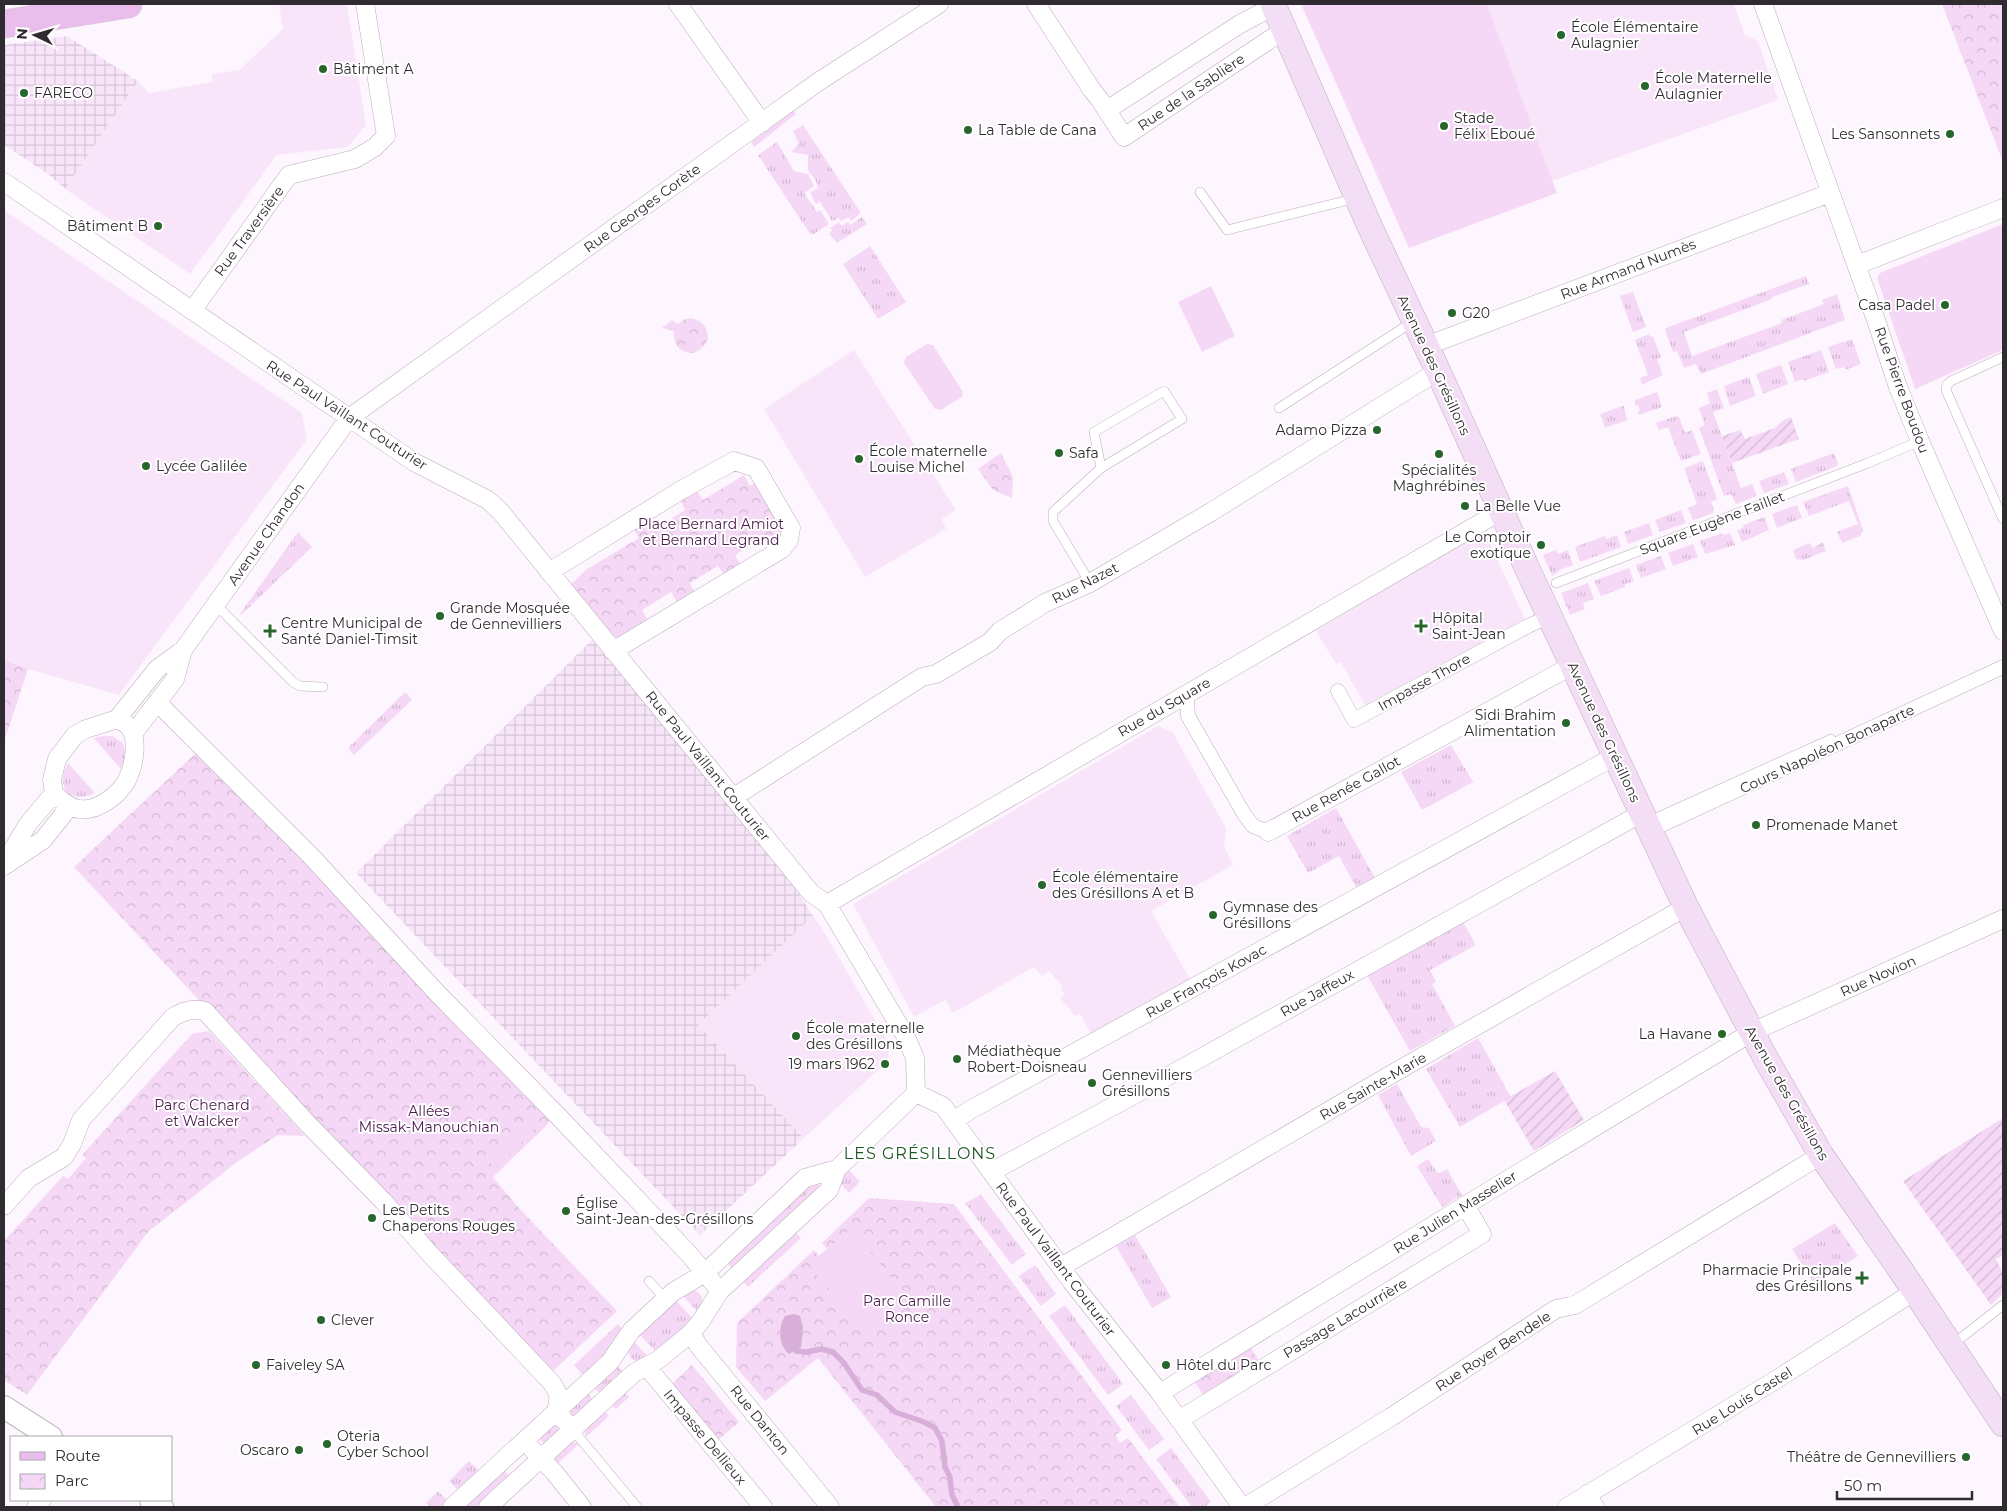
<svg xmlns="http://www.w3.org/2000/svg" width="2007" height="1511" font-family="Montserrat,sans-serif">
  <defs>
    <pattern id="industrial-grid" width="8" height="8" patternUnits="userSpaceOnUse" patternTransform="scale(1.25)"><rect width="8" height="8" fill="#f9e5fa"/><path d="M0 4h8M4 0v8" fill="none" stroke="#d6c5d7"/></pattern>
    <pattern id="grass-tufts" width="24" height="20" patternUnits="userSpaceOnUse" patternTransform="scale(1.25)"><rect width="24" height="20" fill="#f5d7f6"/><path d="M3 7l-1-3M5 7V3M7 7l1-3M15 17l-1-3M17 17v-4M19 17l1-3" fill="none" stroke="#d2b9d3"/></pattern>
    <pattern id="park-crowns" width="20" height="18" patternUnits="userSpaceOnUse" patternTransform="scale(1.25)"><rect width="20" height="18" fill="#f5d7f6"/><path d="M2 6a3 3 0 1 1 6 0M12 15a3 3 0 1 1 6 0" fill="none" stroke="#d2b9d3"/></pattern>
    <pattern id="garden-furrows" width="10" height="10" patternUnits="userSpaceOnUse" patternTransform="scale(1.25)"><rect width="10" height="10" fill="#f5d7f6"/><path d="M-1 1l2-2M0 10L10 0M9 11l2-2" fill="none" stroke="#d2b9d3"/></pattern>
  </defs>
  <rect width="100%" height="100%" fill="#fef6fe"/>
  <path fill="#f9e5fa" d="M279 4H347L366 125 348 147 277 155 190 274 65 189 138 81 149 93 212 82V74L239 70 283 29Z
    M1487 4H1734L1745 35 1758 41 1778 100 1552 181Z
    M4 210 302 413 307 439 119 695 28 669 4 660Z
    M854 350 956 510 942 519 946 529 865 577 764 409Z
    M1484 531 1526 621 1368 711 1341 662 1336 664 1316 631Z
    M1158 726 1173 733 1226 828 1224 846 1233 865 1151 911 1190 979 1091 1034 1080 1014 1075 1016 1060 998 1065 994 1060 988 1062 986 1049 971 1042 976 1034 967 953 1013 945 1000 914 1017 853 904Z
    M813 916 823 930 890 1046 888 1061 804 1138 698 1025Z"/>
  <path fill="url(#industrial-grid)" d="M67 36 138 81 65 189 48 174 4 145V45Z
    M592 640 778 860 813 916 698 1025 804 1138 700 1235 356 873Z"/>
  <path fill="url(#grass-tufts)" d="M793 110 796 114 754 147 751 142Z
    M803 125 861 213 851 221 849 217 841 221 839 218 832 221 820 202 816 204 810 193 818 188 816 181 808 170V155L791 152 799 144 793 131Z
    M777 142 794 171 808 174 814 186 804 193 817 212 820 210 829 224 814 234H810L758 155Z
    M862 217 867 224 837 243 829 234 832 230 830 228 839 222 842 226 848 222 851 225Z
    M870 246 906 302 878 319 843 264Z
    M1806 276 1809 284 1772 297V299L1684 332 1692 356 1782 323 1781 320 1824 304 1822 300 1837 294 1845 320 1701 374 1696 364 1684 368 1677 351 1673 352 1665 330 1666 328Z
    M1633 292 1646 327 1633 332 1620 296Z
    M1649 334 1650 337 1653 336 1661 357 1657 359 1663 375 1642 385 1640 378 1648 375 1635 340Z
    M1852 339 1861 364 1845 370 1844 367 1836 369 1828 347Z
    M1821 350 1829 372 1804 381 1802 379 1795 382 1788 362Z
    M1781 365 1788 384 1763 394 1756 374Z
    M1749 377 1756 396 1730 406 1724 386Z
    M1717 389 1724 408 1713 412 1741 488 1752 484 1757 496 1736 504 1731 494 1724 496 1699 428 1705 425 1699 408 1710 403 1707 393Z
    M1657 392 1662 407 1639 415 1638 412 1640 410 1638 405H1635V400Z
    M1622 406H1624L1627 420 1605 428 1600 414Z
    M1676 416 1679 417 1685 433 1692 430 1701 454 1681 461 1668 427 1659 430 1656 423Z
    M1834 453 1838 463 1837 466 1796 482 1791 469Z
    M1703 461 1717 499 1711 502 1714 510 1713 513 1693 520 1688 508 1697 504 1684 468Z
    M1784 472 1789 484 1764 493 1759 481Z
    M1848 486 1863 530 1860 536 1842 543 1837 532 1858 524 1849 501 1809 516 1803 502Z
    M1797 505 1802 518 1777 528 1772 514Z
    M1681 510 1686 523 1660 532 1655 520Z
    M1764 517 1769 530 1742 542 1737 530 1743 528 1744 525Z
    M1649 523 1653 535 1628 544 1624 532Z
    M298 532 312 547 241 615 240 614Z
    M1722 533 1724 535 1730 533 1735 545 1705 554 1700 541Z
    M1617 535 1621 547 1580 562 1575 547 1605 536 1606 539Z
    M1823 542 1826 551 1803 560 1796 559 1793 550 1809 543 1813 548Z
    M1693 544 1698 557 1673 566 1668 553Z
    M1556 550 1558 554 1568 550 1573 565 1562 569 1552 576 1543 555Z
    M1661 556 1666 569 1641 578 1636 565Z
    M1629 568 1634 581 1625 584V587L1601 596 1594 581Z
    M1588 583 1594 599 1583 603 1585 609 1570 615 1561 593Z
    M405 692 412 700 354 755 348 748Z
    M103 736H112L123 743 126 755 121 769 94 738Z
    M1451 745 1473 782 1422 810 1401 772Z
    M68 763 95 793C69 805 55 787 68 763Z
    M1336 808 1375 878 1356 887 1339 856 1308 873 1287 836Z
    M1463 922 1476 945 1430 970 1436 982 1432 984 1455 1026 1410 1051 1367 975Z
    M1478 1038 1511 1097 1460 1127 1426 1069Z
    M1397 1084 1421 1127 1429 1128 1436 1141 1411 1156 1378 1095Z
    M1428 1159 1437 1172 1440 1173 1447 1169 1462 1195 1442 1207 1417 1166Z
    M847 1168 860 1182 849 1193 839 1182Z
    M810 1182 818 1183 820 1188 734 1271 725 1261Z
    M981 1195 1026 1254 1012 1265 965 1203Z
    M1835 1223 1858 1256 1814 1284 1792 1249Z
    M794 1230 801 1238 748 1287 741 1279Z
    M1135 1235 1171 1297 1152 1308 1116 1246Z
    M1035 1265 1056 1294 1041 1306 1019 1276Z
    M690 1289C704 1292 705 1302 700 1314L680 1293Z
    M674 1298 693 1319 657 1353 637 1332Z
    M1065 1305 1123 1384 1108 1395 1049 1316Z
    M618 1324 623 1330 614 1345 585 1378 574 1365Z
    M631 1338 650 1359 640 1363 630 1358 627 1348Z
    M617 1365 622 1371 621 1375 601 1394 591 1386Z
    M622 1389 629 1397 616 1409 608 1402Z
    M586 1392 594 1400 574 1419 566 1409Z
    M1131 1395 1164 1439 1149 1450 1116 1406Z
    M602 1408 609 1416 586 1437 584 1430Z
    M554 1424 558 1426 559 1431 544 1444 539 1438Z
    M571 1441 579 1444 555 1466 554 1454Z
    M1171 1448 1211 1502 1204 1507H1192L1156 1459Z
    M469 1461 479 1471 458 1490 449 1481Z
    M503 1469 511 1478 480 1507H461Z
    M438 1491 448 1501 440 1507H430L426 1503Z"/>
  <path fill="url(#park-crowns)" d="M1942 4H2003V162Z
    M691 318C703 321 708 328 708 339 699 361 672 356 674 331L662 328 672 320 678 324 685 319Z
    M1001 453 1013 477 1012 498 993 490 978 469Z
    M744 475 750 486 757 481 785 526 781 540 774 547 767 536 735 555 741 566 725 576 718 566 690 583 695 593 678 604 671 592 642 610 648 621 618 638 613 636 571 584 587 569 639 538 632 526 649 517 656 528 685 510 679 498 695 488 703 500Z
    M4 660 28 669 4 742Z
    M198 751 549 1121 546 1126 493 1177 518 1207 617 1311 550 1374 74 867Z
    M209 1031 305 1136 278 1135 237 1162 148 1232 27 1395 4 1380V1241L63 1176 68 1179 86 1158 82 1155 192 1034Z
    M869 1198 954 1204 1122 1430 1115 1435 1120 1443 1128 1438 1180 1507H936L818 1358 765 1401 736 1367 737 1323 814 1250 819 1256 827 1249 822 1243Z
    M1250 1347 1260 1362 1204 1397 1195 1382Z
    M692 1365 739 1422 717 1441 672 1384Z"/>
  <path fill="url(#garden-furrows)" d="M1791 417 1799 439 1732 463 1722 436 1740 430 1745 439 1775 428 1782 421Z
    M1555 1071 1584 1120 1534 1151 1504 1100Z
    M2003 1118V1255L1996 1259 2003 1273V1293L1991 1305 1903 1181Z"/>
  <path fill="#f5d7f6" d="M1301 4H1487L1557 193 1409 248Z
    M2003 224V350L1915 389 1877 278 1880 273Z
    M1211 286 1235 336 1202 352 1178 302Z
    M927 344 933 345 963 392 962 397 941 410 935 409 904 363 906 357Z
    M527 1118 536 1128 495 1168 486 1158Z
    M851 1229 912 1303 869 1338 809 1264Z"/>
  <path fill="#d7afd9" d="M794 1314 800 1316 803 1327 801 1347 789 1354C778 1345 778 1327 785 1316Z"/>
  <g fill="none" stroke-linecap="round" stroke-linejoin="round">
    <path stroke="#d7afd9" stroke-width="5.5" d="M796 1351 807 1352 821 1349 833 1352 844 1363 862 1390 877 1395 895 1412 924 1422 935 1428 942 1441 945 1467 950 1477 952 1495 958 1507"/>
    <defs>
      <path id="service" d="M1200 192 1227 230 1357 198
        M2003 357 1951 381 1947 385 1946 390 2003 519
        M1279 408 1414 321
        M1090 583 1053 521V512L1101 468 1182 419 1164 391 1094 432 1101 468
        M1556 583 1868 463 1920 441
        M216 605 293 682 300 686 323 687
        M1647 822 1831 739
        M649 1281 665 1299
        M1952 1345 2003 1305
        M573 1430 637 1507"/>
      <path id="pedestrian" d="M1190 691 1187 700 1188 716 1244 814 1253 826 1268 832
        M1338 691 1354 720 1528 626 1550 616
        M1651 830 2003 667"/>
      <path id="minor" d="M678 4 762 123
        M1036 4 1092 90 1100 100 1124 137 1284 30
        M1763 4 1876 320 1898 387 1920 441 2003 631
        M1107 110 1240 24 1274 6
        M4 182 414 462 488 500 500 511 811 893 827 904 906 1037 915 1058 916 1093
        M1857 265 2003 208
        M192 311 289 175 355 159 375 147 386 136 365 4
        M1426 346 1830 193
        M549 572 683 489 734 461 756 468 791 528 789 540 782 549 613 651
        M157 702 310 855 438 994 559 1117 689 1254 720 1291
        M117 719C120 721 124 722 127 725 140 736 134 766 127 780 119 795 97 812 79 809 69 808 61 800 54 793L52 780 57 759 75 735 86 729 117 719 157 669 183 650 349 418 818 82 939 4
        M133 734 175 679 183 650
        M734 797 922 677 936 674 990 642 1000 631 1045 603 1090 583 1211 512 1438 371
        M1268 832 1573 665
        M5 862 28 824 54 793
        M4 866 43 840 70 806
        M827 904 1501 511
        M916 1093 943 1106 1071 1281 1160 1393 1242 1507
        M954 1121 970 1110 1615 756
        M991 1172 1143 1090 1642 813
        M4 1206 29 1178 64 1157 72 1144 81 1120 173 1017C184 1011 192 1008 205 1011L307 1123 383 1201 431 1255 550 1381C559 1392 560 1397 556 1411L573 1430
        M1061 1267 1397 1071 1686 907
        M691 1333 698 1345 830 1507
        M647 1367 763 1507
        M1160 1393 1489 1191 1752 1032 2003 919
        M1179 1420 1482 1234 1465 1205
        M532 1449 554 1472 582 1507
        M1587 1494 1595 1507
        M36 1507 42 1500
        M452 1507 610 1362 631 1331 673 1292 705 1273 805 1178 837 1169
        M488 1507 634 1373 658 1360 691 1333 701 1321 720 1291 829 1190 837 1169 916 1093
        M1245 1507 1391 1417 1556 1309 1575 1305 1821 1155
        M1567 1507 1774 1381 1915 1291"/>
      <path id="tertiary" d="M4 1407 51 1437
        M151 1500 162 1507"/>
      <path id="secondary" d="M1273 4 1370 227 1438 371 1527 568 1686 907 1766 1059 1821 1155 1902 1272 2003 1424"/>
      <path id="primary" d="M4 24 128 4"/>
    </defs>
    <use href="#service" stroke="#baacba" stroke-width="10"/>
    <use href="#pedestrian" stroke="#baacba" stroke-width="15"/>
    <use href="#minor" stroke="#baacba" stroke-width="19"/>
    <use href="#tertiary" stroke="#baacba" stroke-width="24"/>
    <use href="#secondary" stroke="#baacba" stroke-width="26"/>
    <use href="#primary" stroke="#d6d5d6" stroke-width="29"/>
    <use href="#service" stroke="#fff" stroke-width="9"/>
    <use href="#pedestrian" stroke="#fff" stroke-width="14"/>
    <use href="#minor" stroke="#fff" stroke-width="18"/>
    <use href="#tertiary" stroke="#fff" stroke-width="22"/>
    <use href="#secondary" stroke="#f4def5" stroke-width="25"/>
    <use href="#primary" stroke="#e9beec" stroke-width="28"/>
  </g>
  <g fill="#28652d" stroke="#fff" stroke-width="2">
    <circle cx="1561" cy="35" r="5"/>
    <circle cx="323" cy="69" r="5"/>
    <circle cx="1645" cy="86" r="5"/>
    <circle cx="24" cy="93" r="5"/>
    <circle cx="1444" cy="126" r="5"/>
    <circle cx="968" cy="130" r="5"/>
    <circle cx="1950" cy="134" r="5"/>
    <circle cx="158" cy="226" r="5"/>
    <circle cx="1945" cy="305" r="5"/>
    <circle cx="1452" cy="313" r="5"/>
    <circle cx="1377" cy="430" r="5"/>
    <circle cx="1059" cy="453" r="5"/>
    <circle cx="1439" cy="454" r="5"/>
    <circle cx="859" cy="459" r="5"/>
    <circle cx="146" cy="466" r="5"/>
    <circle cx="1465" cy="506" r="5"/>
    <circle cx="1541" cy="545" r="5"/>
    <circle cx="440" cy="616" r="5"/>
    <path d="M1418.5 618.5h5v5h5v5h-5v5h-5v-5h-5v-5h5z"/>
    <path d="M267.5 623.5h5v5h5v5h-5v5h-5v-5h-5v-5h5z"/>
    <circle cx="1566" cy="723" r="5"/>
    <circle cx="1756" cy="825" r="5"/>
    <circle cx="1042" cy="885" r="5"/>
    <circle cx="1213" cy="915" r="5"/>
    <circle cx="1722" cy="1034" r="5"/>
    <circle cx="796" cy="1036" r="5"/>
    <circle cx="957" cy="1059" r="5"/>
    <circle cx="885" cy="1064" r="5"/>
    <circle cx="1092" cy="1083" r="5"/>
    <circle cx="566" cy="1211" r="5"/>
    <circle cx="372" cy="1218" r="5"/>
    <path d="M1859.5 1270.5h5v5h5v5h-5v5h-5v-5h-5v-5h5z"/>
    <circle cx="321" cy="1320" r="5"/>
    <circle cx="256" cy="1365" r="5"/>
    <circle cx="1166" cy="1365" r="5"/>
    <circle cx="327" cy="1444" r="5"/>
    <circle cx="299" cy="1450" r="5"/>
    <circle cx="1966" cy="1457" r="5"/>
  </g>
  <g text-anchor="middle" stroke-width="4" stroke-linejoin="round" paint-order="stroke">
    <g font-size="14" fill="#302b30" stroke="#fff" text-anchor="start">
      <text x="1571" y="32">École Élémentaire<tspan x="1571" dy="16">Aulagnier</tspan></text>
      <text x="333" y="74">Bâtiment A</text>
      <text x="1655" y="83">École Maternelle<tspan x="1655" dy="16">Aulagnier</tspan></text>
      <text x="34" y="98">FARECO</text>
      <text x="1454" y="123">Stade<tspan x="1454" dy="16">Félix Eboué</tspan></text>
      <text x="978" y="135">La Table de Cana</text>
      <text x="1940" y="139" text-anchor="end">Les Sansonnets</text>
      <text x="148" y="231" text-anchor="end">Bâtiment B</text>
      <text x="1935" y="310" text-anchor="end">Casa Padel</text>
      <text x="1462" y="318">G20</text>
      <text x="1367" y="435" text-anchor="end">Adamo Pizza</text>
      <text x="869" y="456">École maternelle<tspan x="869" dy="16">Louise Michel</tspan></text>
      <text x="1069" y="458">Safa</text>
      <text x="156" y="471">Lycée Galilée</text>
      <text x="1439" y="475" text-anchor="middle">Spécialités<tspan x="1439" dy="16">Maghrébines</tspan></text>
      <text x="1475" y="511">La Belle Vue</text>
      <text x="1531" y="542" text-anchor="end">Le Comptoir<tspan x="1531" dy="16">exotique</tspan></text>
      <text x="450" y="613">Grande Mosquée<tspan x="450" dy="16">de Gennevilliers</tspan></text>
      <text x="1432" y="623">Hôpital<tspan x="1432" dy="16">Saint-Jean</tspan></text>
      <text x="281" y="628">Centre Municipal de<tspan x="281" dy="16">Santé Daniel-Timsit</tspan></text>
      <text x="1556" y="720" text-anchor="end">Sidi Brahim<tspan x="1556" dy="16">Alimentation</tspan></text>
      <text x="1766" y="830">Promenade Manet</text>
      <text x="1052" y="882">École élémentaire<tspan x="1052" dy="16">des Grésillons A et B</tspan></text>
      <text x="1223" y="912">Gymnase des<tspan x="1223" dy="16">Grésillons</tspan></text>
      <text x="806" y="1033">École maternelle<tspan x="806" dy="16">des Grésillons</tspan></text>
      <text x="1712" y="1039" text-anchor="end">La Havane</text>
      <text x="967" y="1056">Médiathèque<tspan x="967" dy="16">Robert-Doisneau</tspan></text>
      <text x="875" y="1069" text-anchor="end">19 mars 1962</text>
      <text x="1102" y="1080">Gennevilliers<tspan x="1102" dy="16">Grésillons</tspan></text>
      <text x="576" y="1208">Église<tspan x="576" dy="16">Saint-Jean-des-Grésillons</tspan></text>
      <text x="382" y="1215">Les Petits<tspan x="382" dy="16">Chaperons Rouges</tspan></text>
      <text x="1852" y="1275" text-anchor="end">Pharmacie Principale<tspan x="1852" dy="16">des Grésillons</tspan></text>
      <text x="331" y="1325">Clever</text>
      <text x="266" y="1370">Faiveley SA</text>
      <text x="1176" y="1370">Hôtel du Parc</text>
      <text x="337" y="1441">Oteria<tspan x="337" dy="16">Cyber School</tspan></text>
      <text x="289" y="1455" text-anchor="end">Oscaro</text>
      <text x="1956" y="1462" text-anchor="end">Théâtre de Gennevilliers</text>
    </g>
    <g font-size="14" fill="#302b30" stroke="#fff">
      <text transform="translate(1191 92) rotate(-34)" y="5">Rue de la Sablière</text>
      <text transform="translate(642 208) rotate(-36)" y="5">Rue Georges Corète</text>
      <text transform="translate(249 231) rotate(-54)" y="5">Rue Traversière</text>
      <text transform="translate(1628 269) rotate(-21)" y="5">Rue Armand Numès</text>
      <text transform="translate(1434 365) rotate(65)" y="5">Avenue des Grésillons</text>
      <text transform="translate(1902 390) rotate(70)" y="5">Rue Pierre Boudou</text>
      <text transform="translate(347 415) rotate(33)" y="5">Rue Paul Vaillant Couturier</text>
      <text transform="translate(1712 523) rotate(-21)" y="5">Square Eugène Faillet</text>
      <text transform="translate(266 534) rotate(-55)" y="5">Avenue Chandon</text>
      <text transform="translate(1085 583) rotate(-27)" y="5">Rue Nazet</text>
      <text transform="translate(1424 682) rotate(-29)" y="5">Impasse Thore</text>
      <text transform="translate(1164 707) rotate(-30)" y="5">Rue du Square</text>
      <text transform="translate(1604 732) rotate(65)" y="5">Avenue des Grésillons</text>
      <text transform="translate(1827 749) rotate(-25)" y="5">Cours Napoléon Bonaparte</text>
      <text transform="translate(708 766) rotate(51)" y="5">Rue Paul Vaillant Couturier</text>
      <text transform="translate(1346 789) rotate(-29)" y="5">Rue Renée Gallot</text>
      <text transform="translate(1878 976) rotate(-24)" y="5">Rue Novion</text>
      <text transform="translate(1206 981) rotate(-29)" y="5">Rue François Kovac</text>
      <text transform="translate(1317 993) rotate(-29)" y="5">Rue Jaffeux</text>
      <text transform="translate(1373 1086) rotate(-30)" y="5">Rue Sainte-Marie</text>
      <text transform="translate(1787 1093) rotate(60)" y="5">Avenue des Grésillons</text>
      <text transform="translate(1455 1212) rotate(-32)" y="5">Rue Julien Masselier</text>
      <text transform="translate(1056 1259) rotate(53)" y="5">Rue Paul Vaillant Couturier</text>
      <text transform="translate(1345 1318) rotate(-31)" y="5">Passage Lacourrière</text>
      <text transform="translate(1493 1351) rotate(-33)" y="5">Rue Royer Bendele</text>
      <text transform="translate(1742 1401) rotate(-32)" y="5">Rue Louis Castel</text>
      <text transform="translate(760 1420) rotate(51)" y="5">Rue Danton</text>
      <text transform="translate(705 1437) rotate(50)" y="5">Impasse Dellieux</text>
    </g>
    <g font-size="14" fill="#4a1a4d" stroke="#fff">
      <text x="711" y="529">Place Bernard Amiot<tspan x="711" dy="16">et Bernard Legrand</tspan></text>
      <text x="202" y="1110">Parc Chenard<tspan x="202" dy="16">et Walcker</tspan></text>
      <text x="429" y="1116">Allées<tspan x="429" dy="16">Missak-Manouchian</tspan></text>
      <text x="907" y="1306">Parc Camille<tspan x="907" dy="16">Ronce</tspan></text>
    </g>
    <g font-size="16" letter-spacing="1" fill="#1d5623" stroke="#fff">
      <text x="920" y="1159">LES GRÉSILLONS</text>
    </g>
  </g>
  <rect width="2007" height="1511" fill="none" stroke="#302b30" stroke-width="10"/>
  <rect x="10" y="1436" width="162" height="65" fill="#ffffff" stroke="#acaaac"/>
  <rect x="20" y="1452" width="25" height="8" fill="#e9beec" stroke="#acaaac"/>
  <text x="55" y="1461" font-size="15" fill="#302b30">Route</text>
  <rect x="20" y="1474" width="25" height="15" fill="url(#park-crowns)" stroke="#acaaac"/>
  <text x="55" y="1486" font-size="15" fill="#302b30">Parc</text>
  <g transform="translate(35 35) rotate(275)" stroke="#ffffff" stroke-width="4" paint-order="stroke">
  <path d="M0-4L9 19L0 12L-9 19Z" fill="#302b30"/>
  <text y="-8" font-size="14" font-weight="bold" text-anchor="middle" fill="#302b30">N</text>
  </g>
  <path d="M1837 1491v8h135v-8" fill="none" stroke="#302b30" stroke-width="2.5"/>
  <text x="1844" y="1491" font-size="15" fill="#302b30" stroke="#ffffff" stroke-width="4" paint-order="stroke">50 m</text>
</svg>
